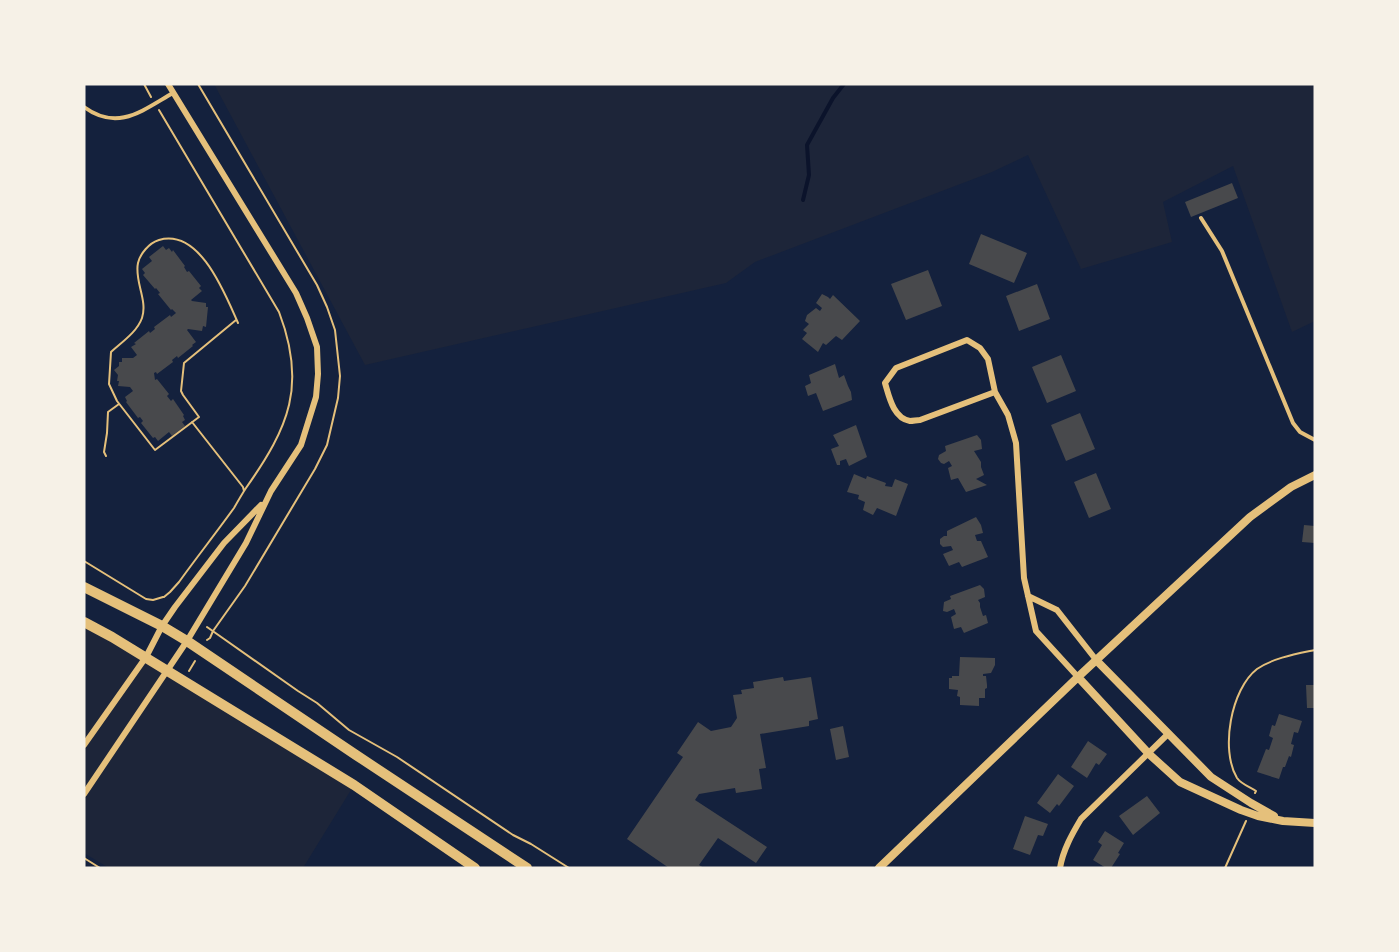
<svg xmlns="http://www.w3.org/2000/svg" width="1399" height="952" font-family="'Roboto Condensed',sans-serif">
  <rect width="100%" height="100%" fill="#14213d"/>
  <path fill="#1d2539" d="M214 84H1315V321L1292 332 1233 166 1163 202 1172 242 1081 269 1028 155 992 172 755 262 726 283 365 365Z
    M84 622 354 785 303 868H109L84 853Z"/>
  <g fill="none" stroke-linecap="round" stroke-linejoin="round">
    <path stroke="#0b132b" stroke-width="4" d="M803 200 809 175 807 145 833 98 844 84"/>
  </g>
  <path fill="#48494c" d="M1232 183 1238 198 1191 217 1185 202Z
    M981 234 1027 253 1014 283 969 264Z
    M163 246 166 250 169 248 172 252 173 250 185 266 184 267 187 272 189 271 201 286 199 288 202 291 191 300 192 301 206 303V307H208L206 327 203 326 202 331 188 329 187 330 196 342 192 345 193 346 178 358 177 356 172 360 173 362 157 374 156 372 154 373 155 380 157 379 169 394 167 396 171 401 173 399 184 415 183 416 185 420 182 422 185 426 172 436 169 432 158 441 155 437 153 438 141 423 143 421 140 417 138 418 126 402 127 401 125 397 133 391 130 387 118 386 119 381H117L118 375 114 370 119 366V362H122V358H133L137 355 131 347 136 344 134 343 149 331 150 333 155 329 154 327 170 315 171 317 176 313 172 309 171 310 158 294 160 293 156 288 155 289 143 275 145 273 142 269 152 261 149 257Z
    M928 270 942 306 906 320 891 284Z
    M1037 284 1050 319 1019 331 1006 296Z
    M822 294 828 297 830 299 833 295 860 321 842 340 836 336 826 345 823 343 818 352 802 339 807 333 803 330 809 324 805 321 807 315 816 308 820 311 822 308 816 303Z
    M1061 355 1076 391 1047 403 1032 367Z
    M835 364 839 378 844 375 848 386 851 392 852 400 823 411 816 393 808 396 805 386 811 383 809 375Z
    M1080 413 1095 449 1066 461 1051 425Z
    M856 425 867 457 849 466 846 459 840 461V465H837L831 449 839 446 833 435Z
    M977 435 981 440 982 449 974 451 981 462V467L984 475 976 479 987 485 966 492 958 478 951 480 948 468 952 466 949 461 944 464 941 463 938 459 939 455 946 451 945 446Z
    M1096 473 1111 509 1089 518 1074 482Z
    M854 474 866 479 867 476 886 483 885 486 892 487 895 479 908 484 896 516 877 508 873 515 863 510 865 502 858 499 859 495 847 492Z
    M976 517 981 525 983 533 975 535 977 541H981L988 557 962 567 959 562 949 566 943 554 953 550 951 546 943 547 940 544V539L944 536H947V531Z
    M1304 525 1315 526V543L1302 542Z
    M980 585 984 589 985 597 978 600 980 603V607L983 616 986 615 988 623 964 633 961 627 954 629 951 617 956 614 954 609 947 612 943 611 944 602 951 599 950 596Z
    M960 657 995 658V665L991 673 983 674V676H986L987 685V688L985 689V698H979V706L960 705V697L957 696 958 690 949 689V678H952V676H959Z
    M783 677 784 681 811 677 818 719 809 721V726L760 734 766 768 759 769 762 789 736 793 735 788 699 794 695 800 767 847 756 863 718 838 699 865 704 868H669L627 839 683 757 677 753 698 722 711 731 731 727 737 718 733 695 742 694 741 690 754 688 753 682Z
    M1306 685H1315V708H1307Z
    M1279 714 1302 721 1298 733 1294 732 1291 744 1294 745 1291 757 1289 756 1285 767H1283L1279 779 1257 772 1266 749 1269 750 1273 738 1269 736 1272 725 1275 726Z
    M843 726 849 757 836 760 830 729Z
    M1088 741 1107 754 1099 765 1096 763 1087 778 1071 767Z
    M1058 774 1074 786 1059 806 1057 804 1050 813 1037 803Z
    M1147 796 1160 813 1133 835 1119 816Z
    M1025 816 1048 824 1043 836 1038 835 1030 855 1013 849Z
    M1105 831 1124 843 1118 853 1120 854 1111 868H1106L1093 860 1102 845 1098 842Z"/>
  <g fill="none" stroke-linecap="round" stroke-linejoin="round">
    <path stroke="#e5c07b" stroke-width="2" d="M144 84 151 97
      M198 84 317 285 327 307 335 330 340 376 338 398 327 445 315 469 245 586 213 631 210 638 207 640
      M159 110 279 312C307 385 289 427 246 488 242 494 238 501 234 508 216 533 197 557 179 582L170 592 164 597
      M236 320 184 363 181 391 183 395 199 417 155 450 117 401 109 384 111 352C122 342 137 332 142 318 148 300 134 281 138 263 140 254 149 243 159 240 200 228 225 294 238 323
      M192 422 243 487 244 491
      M106 456 104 452 107 433 108 412 119 404
      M84 561 146 599 153 600 163 597
      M207 627 298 691 317 703 349 730 397 757 513 835 531 844 569 868
      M189 671 195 661
      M1255 793 1256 791C1250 787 1241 784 1237 778 1220 750 1231 689 1257 669 1273 658 1296 654 1315 650
      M84 858 100 868
      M1225 868 1246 821"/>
    <path stroke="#e5c07b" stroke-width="4" d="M84 107C118 132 143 110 173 93
      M1201 218 1222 251 1293 423 1300 432 1315 440"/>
    <path stroke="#e5c07b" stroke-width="6" d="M995 392 920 420C917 420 913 421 910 421 893 418 889 396 885 383L896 368 967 340 980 348 988 359 995 392 1008 415 1016 443 1024 578 1036 631 1078 677
      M1028 596 1057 610 1097 661
      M84 745 146 657 162 626 175 607 224 543 261 505
      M84 794 187 641 246 543 271 491 301 445 316 397 318 374 317 347 307 318 296 293 168 84
      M1060 868C1063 850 1072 834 1081 819L1168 734"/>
    <path stroke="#e5c07b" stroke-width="8" d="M1097 661 1211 777 1251 803 1274 816
      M1078 677 1149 754 1180 782 1241 810 1258 816 1283 821 1315 823
      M879 868 1078 677 1250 517 1291 487 1315 475"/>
    <path stroke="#e5c07b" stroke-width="10" d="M84 587 162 626 187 641 356 755 527 868
      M84 622 112 637 354 785 475 868"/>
  </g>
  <rect width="1399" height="952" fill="none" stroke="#f6f1e7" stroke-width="171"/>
</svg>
